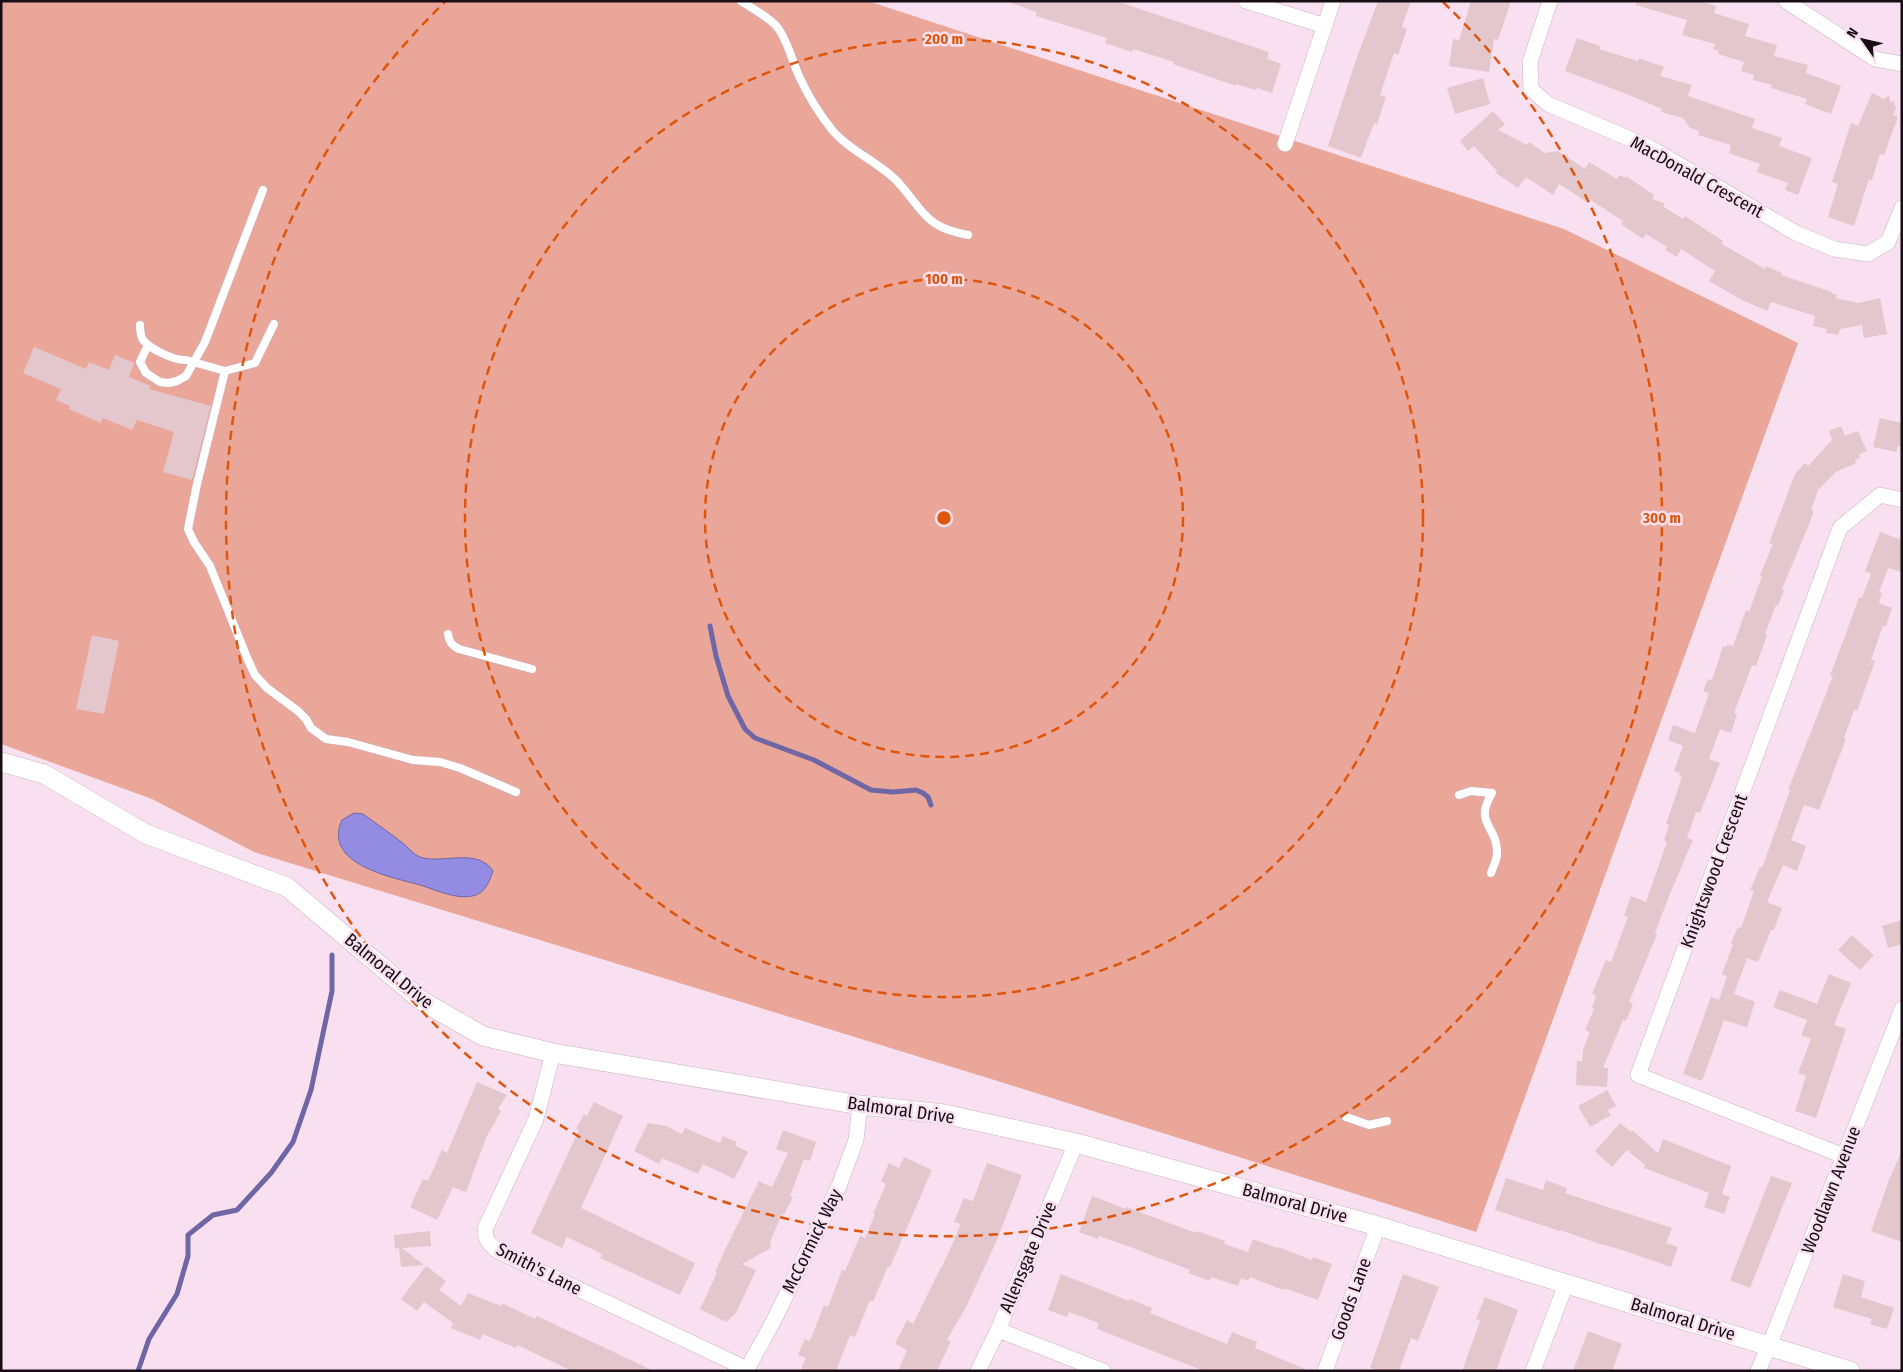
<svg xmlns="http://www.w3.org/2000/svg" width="1903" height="1372" font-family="'Fira Sans Condensed',sans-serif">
  <rect width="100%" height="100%" fill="#f9e0f0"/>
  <path fill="#e9a699" d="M1 1H868L1564 229 1798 343 1476 1232 1004 1083 254 852 152 799 1 744Z"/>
  <path fill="#948ce3" stroke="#6e66a5" d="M354 813 363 814C377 824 391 834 404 844 409 849 415 856 423 858 444 863 478 848 493 871 490 880 486 891 476 895 459 901 436 890 420 885 391 877 322 864 342 820Z"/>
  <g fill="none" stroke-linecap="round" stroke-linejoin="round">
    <path stroke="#6e66a5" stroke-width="5" d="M710 626 716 656 728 696 745 729 755 738 814 760 871 790 893 792 916 790 923 793 928 797 931 805
      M138 1371 149 1339 177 1294 188 1256V1235L213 1215 237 1210 271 1173 293 1142 311 1090 332 991V955"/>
  </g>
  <path fill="#e4c7cc" d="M1012 1H1116L1269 52 1267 59 1281 64 1272 93 1257 88 1256 90 1236 84V86L1173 64 1174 62 1133 49 1132 52 1105 43 1107 38 1036 16 1037 12 1011 3Z
    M1378 1H1411L1402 27 1407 29 1398 55 1394 53 1380 95 1386 97 1377 124 1374 123 1361 158 1328 146 1357 57Z
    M1471 1H1511L1498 40 1494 39 1489 72 1449 66 1453 39 1459 40Z
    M1636 1H1699L1716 6 1714 13 1749 24 1745 36 1777 45 1774 56 1808 65 1806 73 1841 86 1831 114 1805 104 1807 99 1771 88 1772 85 1753 80 1754 75 1741 71 1744 62 1718 54 1719 51 1713 49 1715 44 1682 35 1687 20 1636 5Z
    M1577 38 1600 46 1599 49 1638 61 1639 58 1664 67 1660 76 1692 85 1688 96 1755 119 1752 128 1782 138 1779 146 1812 158 1798 195 1785 190 1788 183 1757 172 1760 164 1729 153 1731 145 1698 135 1699 131 1690 128 1683 118 1661 112 1662 109 1627 94 1565 71Z
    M1483 78 1490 104 1455 114 1447 88Z
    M1872 93 1884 99 1889 95 1890 101 1894 102 1896 108 1893 115 1898 117 1884 155 1880 154 1872 180 1869 179 1854 226 1828 217 1838 184 1832 182 1851 123 1858 126Z
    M1493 111 1505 124 1498 130 1527 145 1529 142 1545 153 1558 151 1585 169 1589 162 1617 179 1620 175 1625 178 1626 176 1654 195 1652 199 1664 203V207L1683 219 1685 216 1723 241 1722 244 1765 269 1766 266 1782 273 1781 275 1832 292V294L1837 295 1836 298 1858 303 1880 298 1887 334 1864 338 1862 325 1840 329 1838 335 1826 333 1827 329 1813 326 1815 316 1771 302 1767 311 1740 299 1709 281 1715 271 1681 249 1677 257 1665 250 1667 247 1646 234 1643 239 1621 224 1623 221 1589 199 1587 202 1559 184 1553 195 1526 177 1518 188 1496 173 1497 171 1474 146 1468 151 1460 141Z
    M34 347 86 369 89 362 109 370 115 355 134 363 129 377 151 386 149 389 211 406 192 480 163 472 174 432 137 420 132 430 103 418 101 423 69 409 70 406 56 400 61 389 23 373Z
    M1880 418 1902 423V447L1898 446 1896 452 1873 447Z
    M1841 426 1845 436 1858 431 1867 451 1859 454 1860 457 1855 460 1856 463 1836 472 1818 490 1811 510 1814 511 1810 522 1782 589 1784 590 1778 606 1776 605 1765 634 1767 635 1756 666 1752 665 1734 713 1737 714 1731 733 1720 729 1709 759 1720 763 1700 813 1696 812 1687 838 1693 840 1669 896 1655 933 1657 934 1629 1002 1633 1004 1626 1021 1623 1020 1603 1068H1608L1607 1087 1576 1085 1577 1061H1582L1583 1050 1590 1032 1585 1030 1594 1009 1592 1008 1596 995 1592 994 1606 960 1611 962 1628 917 1624 916 1631 896 1646 902 1667 842 1664 841 1669 825 1666 824 1682 777 1679 776 1680 773 1674 771 1683 746 1668 740 1673 725 1695 733 1709 693 1703 691 1708 679 1712 680 1723 646 1727 647V644L1733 646 1746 610 1749 612 1762 576 1760 575 1773 544 1769 543 1795 474 1805 463 1808 466 1832 440 1829 431Z
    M1880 532 1902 540V572L1888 568 1879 592 1882 593 1879 603 1892 608 1886 626H1883L1871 660 1875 661 1857 711 1854 710 1844 738 1846 739 1819 810 1804 805 1791 840 1806 846 1797 871 1783 865 1767 902 1782 908 1774 930H1771L1758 962 1747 958 1734 994 1755 1002 1747 1027 1724 1020 1702 1081 1683 1074 1711 997 1719 1000 1727 976 1722 974 1733 944 1731 943 1738 927 1741 928 1754 891 1750 890 1760 867 1762 868 1790 790H1788L1833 676 1830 675 1844 639 1859 597 1862 598 1871 574 1865 571Z
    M92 635 119 641 104 714 76 709Z
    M1902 920V944L1888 948 1882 926Z
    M1852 935 1874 955 1860 970 1838 950Z
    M1829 974 1851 983 1834 1025 1846 1029 1816 1118 1795 1111 1806 1076 1798 1073 1811 1039 1801 1035 1807 1020 1773 1007 1780 990 1817 1004Z
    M477 1082 507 1095 498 1109 501 1111 487 1136 466 1192 453 1187 437 1220 410 1207 423 1179 428 1181 442 1150 447 1153Z
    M1607 1090 1616 1106 1607 1111 1611 1115 1590 1127 1578 1106Z
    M594 1102 623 1116 581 1208 695 1263 680 1295 600 1258 602 1254 567 1237 562 1248 531 1233 579 1130 576 1129 584 1114 587 1116Z
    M648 1123 666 1126 682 1134 685 1128 720 1143 723 1136 737 1142 735 1145 748 1152 734 1179 703 1164 698 1174 662 1158 659 1164 634 1151Z
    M1620 1123 1631 1132 1632 1130 1658 1153 1663 1139 1731 1166 1722 1194 1730 1197 1724 1214 1704 1207 1709 1193 1644 1168 1645 1165 1627 1150 1612 1167 1595 1151Z
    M783 1130 816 1142 810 1161 804 1159 790 1196 793 1197 784 1215 782 1214 770 1242 771 1248 742 1264 756 1270 736 1313 726 1322 700 1309 717 1273 715 1272 723 1254 759 1181 772 1187 788 1153 776 1149Z
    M1901 1153H1902V1242L1871 1231 1889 1180Z
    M904 1157 932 1170 890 1267 888 1266 873 1302 870 1300 855 1337 850 1335 836 1371H800L806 1358 798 1355 805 1339 810 1341 824 1305 828 1307 842 1270 845 1271 860 1236 865 1238 875 1214H873L886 1184 881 1181 889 1163 899 1168Z
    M987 1163 1022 1175 997 1240 967 1305 947 1340 951 1341 937 1371H898L907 1350 895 1344 907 1320 913 1324 941 1267H942L961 1224 954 1222 964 1198 973 1201Z
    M1771 1176 1792 1183 1750 1288 1730 1280Z
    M1506 1178 1543 1190 1546 1180 1567 1188 1565 1193 1672 1228 1666 1243 1678 1247 1671 1267 1622 1250 1600 1244 1560 1230V1231L1495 1210Z
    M1092 1196 1126 1209V1207L1196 1233 1197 1231 1225 1241 1224 1244 1248 1252 1253 1239 1277 1248 1278 1247 1312 1260 1313 1257 1332 1264 1318 1300 1284 1288 1283 1290 1250 1277 1248 1281 1241 1278 1238 1286 1211 1277 1210 1281 1188 1273 1190 1270 1133 1248 1099 1236 1098 1239 1079 1232Z
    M430 1231 431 1246 402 1248 424 1265 401 1267 399 1248 395 1249 394 1235Z
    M426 1266 446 1281 439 1290 461 1306 468 1293 501 1306 502 1303 535 1319 537 1316 654 1371H572L517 1345 516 1348 483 1334 480 1340 451 1328 453 1323 424 1302 417 1311 401 1299Z
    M1061 1274 1129 1301 1130 1299 1152 1308 1150 1313 1227 1344 1232 1332 1257 1342 1255 1348 1310 1371H1204L1130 1342 1097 1329 1099 1323 1069 1312 1067 1317 1048 1310Z
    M1403 1274 1439 1287 1418 1341 1411 1338 1399 1371H1378L1370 1368Z
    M1843 1274 1865 1281 1861 1297 1894 1308 1887 1329 1870 1324 1872 1319 1833 1307Z
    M1485 1297 1518 1310 1496 1371H1462L1478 1327 1480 1320 1476 1319Z
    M1588 1331 1622 1344 1612 1371H1573Z"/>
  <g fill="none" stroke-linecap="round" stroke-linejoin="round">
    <defs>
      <path id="service" d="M741 1C753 9 769 17 778 28 788 42 792 60 799 76 808 96 820 115 833 131 850 151 877 161 896 180 924 210 923 227 968 235
        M140 325C140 330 140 335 143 340 150 349 175 361 186 360L225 371 255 363 274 324
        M148 345 140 362 146 373 160 382 169 383 177 381 186 376 205 342 263 190
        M225 371 197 484 188 529 194 542 210 566 248 660 255 675 267 688 298 711 306 719 311 728 326 739 348 742 413 760 440 762 460 768 516 792
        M448 634C449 642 452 646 459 649L532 669
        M1459 795 1471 791 1492 793C1473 825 1498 825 1497 854 1497 860 1493 867 1491 873
        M1346 1117 1369 1125 1387 1121"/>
      <path id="minor" d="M1246 1 1325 26
        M1550 1 1530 62 1531 89 1548 104 1649 147 1796 233 1834 249 1868 254 1888 242 1902 208
        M1786 1 1875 59 1902 64
        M1285 144 1333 1
        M553 1053 536 1119 485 1229C485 1241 491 1247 500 1252L747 1369
        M1844 1156 1638 1075 1840 528 1880 495 1902 500
        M998 1330 1103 1371
        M746 1371 774 1320 839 1186 856 1140 860 1105
        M978 1371 998 1330 1076 1143
        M1325 1371 1378 1226
        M1533 1371 1566 1284
        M1758 1371 1769 1346 1902 1009"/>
      <path id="tertiary" d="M1 762 44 774 146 834 287 887 422 1001 483 1036 553 1053 860 1105 944 1114 1076 1143 1378 1226 1850 1371"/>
    </defs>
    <use href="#service" stroke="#cab2c1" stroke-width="9"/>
    <use href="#minor" stroke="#cab2c1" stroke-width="16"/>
    <use href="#tertiary" stroke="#cab2c1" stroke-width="20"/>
    <use href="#service" stroke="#fff" stroke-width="8"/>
    <use href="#minor" stroke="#fff" stroke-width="15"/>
    <use href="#tertiary" stroke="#fff" stroke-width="19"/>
  </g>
  <g fill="none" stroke="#de550c" stroke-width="2.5" stroke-dasharray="9 6">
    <circle cx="944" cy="518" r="239"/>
    <circle cx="944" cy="518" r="479"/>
    <path d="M1443 2A718 718 0 1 1 445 2"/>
  </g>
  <g text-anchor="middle" stroke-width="5" stroke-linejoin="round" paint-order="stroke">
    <g font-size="18" fill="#160e14" stroke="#f9e0f0">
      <text transform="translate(1697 177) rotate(29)" y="6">MacDonald Crescent</text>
      <text transform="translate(1714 871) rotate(-70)" y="6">Knightswood Crescent</text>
      <text transform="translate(389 971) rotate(39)" y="6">Balmoral Drive</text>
      <text transform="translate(901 1110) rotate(8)" y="6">Balmoral Drive</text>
      <text transform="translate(1831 1190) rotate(-69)" y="6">Woodlawn Avenue</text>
      <text transform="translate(1295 1203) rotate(15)" y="6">Balmoral Drive</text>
      <text transform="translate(812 1241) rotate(-64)" y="6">McCormick Way</text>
      <text transform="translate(1028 1257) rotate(-67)" y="6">Allensgate Drive</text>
      <text transform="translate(539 1269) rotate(27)" y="6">Smith's Lane</text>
      <text transform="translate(1351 1299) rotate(-70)" y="6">Goods Lane</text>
      <text transform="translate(1683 1319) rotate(17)" y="6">Balmoral Drive</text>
    </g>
  </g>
  <circle cx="944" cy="518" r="8" fill="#de550c" stroke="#f9e0f0" stroke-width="2.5"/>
  <g font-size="15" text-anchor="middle" font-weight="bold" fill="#de550c" stroke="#f9e0f0" stroke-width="5" stroke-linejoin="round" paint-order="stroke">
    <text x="944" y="44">200 m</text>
    <text x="944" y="284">100 m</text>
    <text x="1662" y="523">300 m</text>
  </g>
  <rect width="1903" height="1372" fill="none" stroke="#160e14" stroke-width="5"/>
  <g transform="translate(1863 40) rotate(304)" stroke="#f9e0f0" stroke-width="4" paint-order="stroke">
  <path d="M0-4L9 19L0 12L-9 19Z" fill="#160e14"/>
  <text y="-8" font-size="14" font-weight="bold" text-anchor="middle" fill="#160e14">N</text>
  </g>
</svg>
